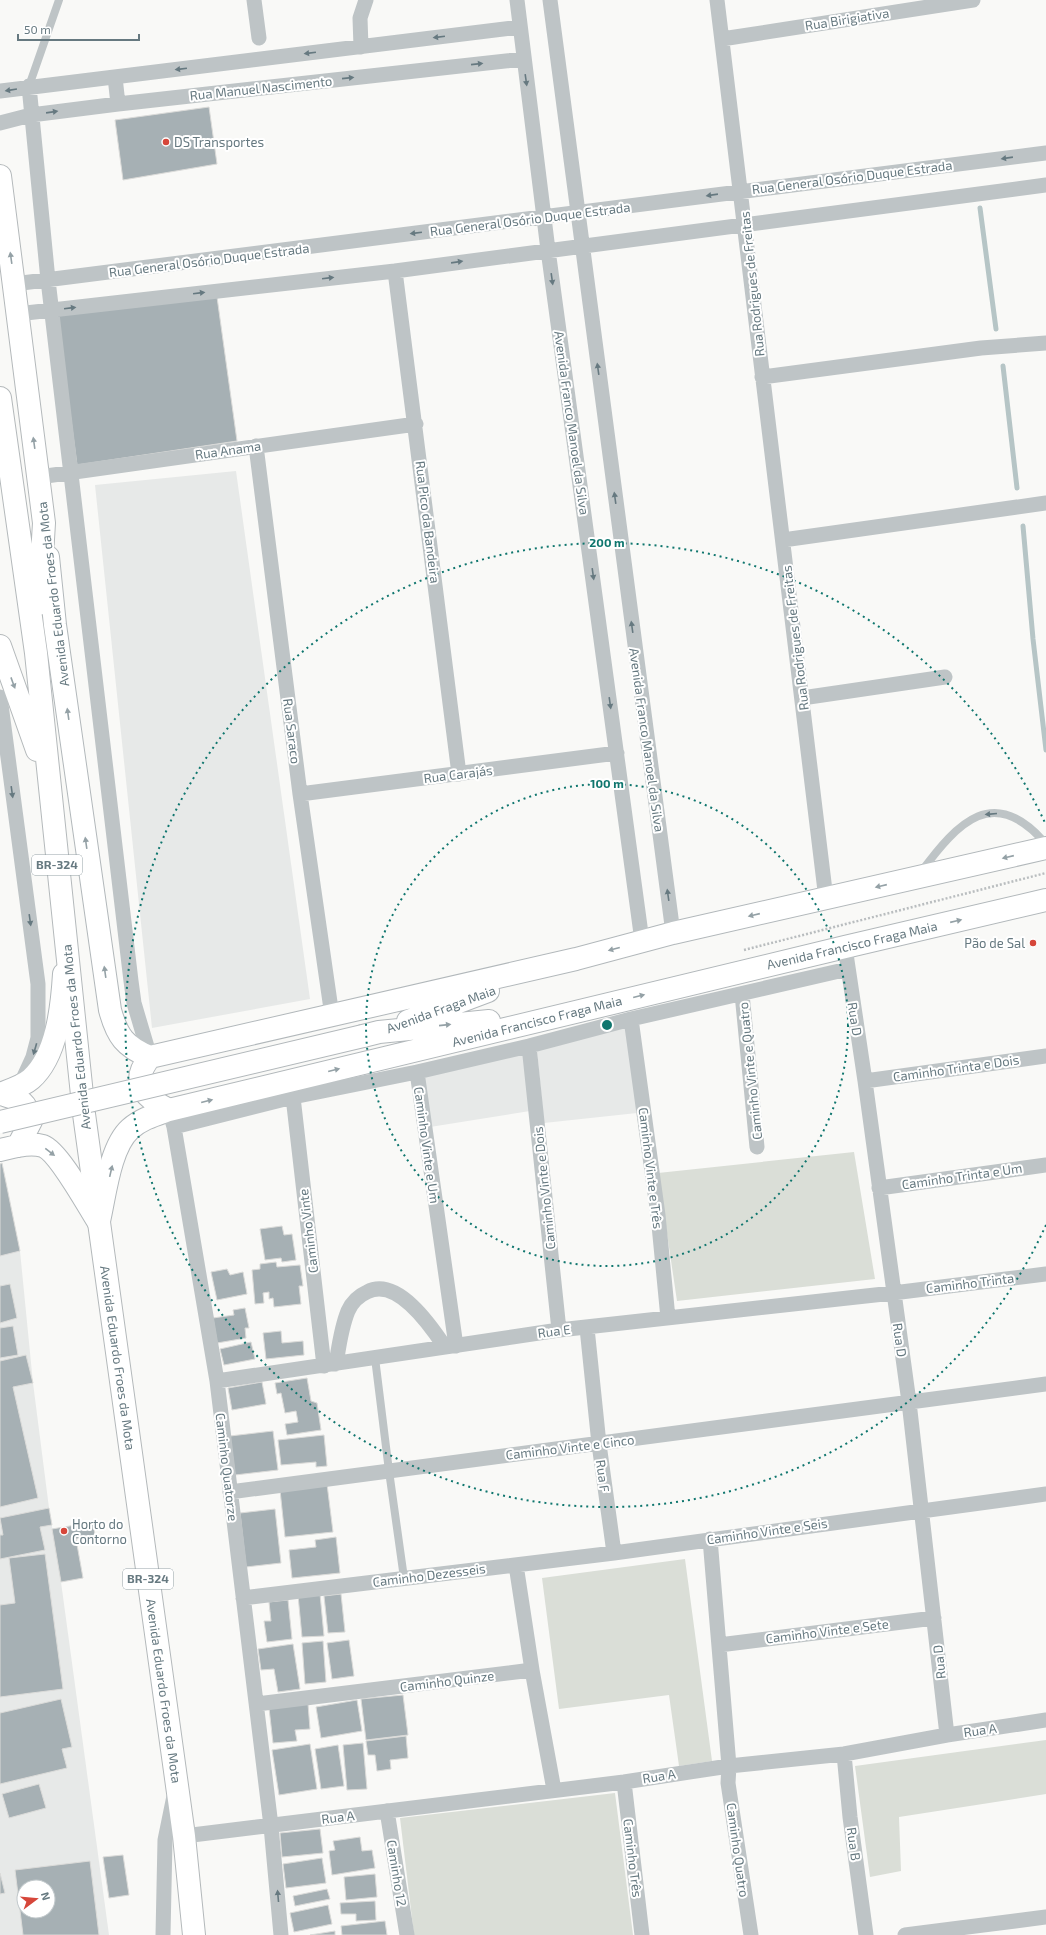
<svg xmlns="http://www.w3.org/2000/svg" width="1046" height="1935" font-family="'Exo 2',sans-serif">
  <rect width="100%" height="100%" fill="#f9f9f7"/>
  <path fill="#e7e9e8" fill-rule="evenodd" d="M236 471 310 999 152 1028 95 485Z
    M626 1026 637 1113 544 1123 537 1050Z
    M524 1052 530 1111 430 1127 423 1076Z
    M20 1251 33 1383 49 1508 61 1582 109 1935H0V1256ZM24 1887H48V1911H24Z"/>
  <path fill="#daded7" d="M854 1152 875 1279 677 1301 658 1173Z
    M685 1559 712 1761 679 1766 669 1695 559 1709 542 1578Z
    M1046 1740V1794L899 1817 901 1871 870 1877 855 1766Z
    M615 1793 633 1935H414L400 1818Z"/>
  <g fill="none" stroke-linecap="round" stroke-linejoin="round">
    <path stroke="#b6c5c6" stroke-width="5" d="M980 208 996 329
      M1003 366 1017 488
      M1023 526 1033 639 1046 750"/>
  </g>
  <path fill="#a6b0b4" stroke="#dbdbd9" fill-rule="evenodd" d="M209 107 217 164 123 180 115 120Z
    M217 297 237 441 77 465 57 315Z
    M2 1163 20 1251 0 1256V1164Z
    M282 1226 284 1235 292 1234 296 1260 282 1262 281 1258 265 1260 260 1229Z
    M276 1262 277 1267 300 1265 303 1286H299L301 1304 274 1307 273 1298 269 1299V1292L263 1293 264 1303 255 1304 252 1270 260 1269V1264Z
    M227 1269 230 1275 243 1272 247 1294 217 1300 211 1272Z
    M10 1284 17 1318 0 1323V1286Z
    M245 1308 249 1328H245L246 1338 217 1343 213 1318 234 1315 233 1310Z
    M13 1326 18 1355 0 1358V1328Z
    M281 1331 282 1343 303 1341 304 1355 266 1359 263 1333Z
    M251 1342 255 1359 224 1365 220 1349Z
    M26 1355 33 1383 13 1387 38 1498 0 1507V1361Z
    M307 1378 311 1401 317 1403 321 1430 287 1435 285 1424 298 1422 296 1411 285 1413 281 1393 277 1394 275 1383Z
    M262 1382 266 1404 232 1410 228 1388Z
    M273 1431 278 1470 235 1475 230 1436Z
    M324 1435 327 1466 316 1467V1462L281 1465 278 1440Z
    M327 1484 333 1532 285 1537 280 1490Z
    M49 1508 52 1525 40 1527 45 1550 0 1559V1535H3L0 1518Z
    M275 1509 281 1563 246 1567 240 1513Z
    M93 1522 95 1535 76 1539 83 1578 61 1582 52 1529Z
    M336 1537 340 1573 292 1578 289 1550 316 1547 315 1540Z
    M45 1554 63 1689 0 1697V1605L15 1603 9 1558Z
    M320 1594 324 1636 302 1637 298 1595Z
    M341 1594 345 1632 328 1633 324 1596Z
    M288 1600 292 1639 267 1642 264 1621H271L269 1602Z
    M349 1640 354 1676 332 1679 327 1643Z
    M323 1641 326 1682 305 1684 302 1643Z
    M293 1644 300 1689 278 1692 274 1669 261 1670 258 1649Z
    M403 1695 408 1735 366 1740 361 1699Z
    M61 1699 72 1747 62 1749 67 1768 0 1784V1713Z
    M357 1700 362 1731 321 1738 316 1707Z
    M308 1704 310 1729 295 1730 297 1741 273 1743 269 1708Z
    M406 1736 408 1758 390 1760 391 1769 377 1771 375 1755H368L366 1741Z
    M363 1743 367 1789 347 1790 343 1745Z
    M310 1744 317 1789 279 1795 272 1750Z
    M338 1745 344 1786 321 1789 315 1749Z
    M39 1784 46 1808 9 1818 2 1794Z
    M320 1829 323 1853 282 1857 280 1833Z
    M360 1837 362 1851 372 1850 375 1868 332 1875 329 1851 335 1850 333 1841Z
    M123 1855 129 1895 109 1898 103 1857Z
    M322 1858 326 1883 286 1888 283 1864Z
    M90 1861 99 1935H23L15 1870ZM24 1887H48V1911H24Z
    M0 1873 5 1893 0 1894Z
    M375 1874 377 1897 346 1900 344 1877Z
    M327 1889 330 1899 295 1906 293 1896Z
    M375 1901 376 1920 356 1921V1914H341L340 1903Z
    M328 1905 332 1924 294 1932 290 1913Z
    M385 1921 387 1935H342L341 1926Z
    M335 1931V1935H310Z"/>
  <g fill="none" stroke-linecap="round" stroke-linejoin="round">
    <defs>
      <path id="primary" d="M48 557 55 625 110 1010C117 1036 125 1047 150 1057L576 959 673 933 1046 848
        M408 1021 488 991
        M363 1036 379 1032 489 1021
        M150 1057C129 1083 144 1097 169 1110
        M0 1094C10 1090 23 1086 31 1079 57 1056 62 1007 64 974
        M1 1094C20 1100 26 1100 31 1121L18 1146
        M0 1150C14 1147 29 1142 43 1146 59 1152 88 1206 99 1223
        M99 1221C105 1195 110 1147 130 1129 141 1119 155 1115 169 1110L845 947 1046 900"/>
      <path id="trunk" d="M0 176 44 523 39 604
        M0 398 36 653 84 1114 184 1836 194 1935
        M0 646 37 750"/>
    </defs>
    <use href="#primary" stroke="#b2b8bb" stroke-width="24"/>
    <use href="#trunk" stroke="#b4b9bb" stroke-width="24"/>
    <path stroke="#b9bdbf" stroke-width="2.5" stroke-dasharray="2 2" stroke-linecap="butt" d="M744 950 1046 873"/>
    <path stroke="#bec4c6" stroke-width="8" d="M29 86 59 0
      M921 872C958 822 994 783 1046 844
      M375 1358 389 1471 404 1578"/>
    <path stroke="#bec4c6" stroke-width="15" d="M254 0 259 38
      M517 0 548 250 642 941
      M550 0 673 933
      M717 0 826 899
      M722 39 973 0
      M361 47 360 18 366 0
      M115 77 118 104
      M29 86 48 280 131 981 134 1003 150 1057
      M0 91 520 27
      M0 123 31 115 118 104 523 59
      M395 271 459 774
      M14 284 1046 153
      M17 314 395 271 1046 185
      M762 377 981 348 1046 343
      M256 446 300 794 332 1016
      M39 477 416 424
      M783 540 1046 503
      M0 697 38 984V1038L33 1057 22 1081
      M802 698 945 677
      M300 794 617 753
      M845 947 865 1081 909 1402 947 1735
      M742 994 757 1147
      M631 1019 658 1215 668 1318
      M529 1046 559 1330
      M417 1072 529 1046 631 1019 848 969
      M865 1081 1046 1056
      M293 1097 324 1366
      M169 1110 174 1127 217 1381 271 1826 281 1935
      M174 1127 293 1097 417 1072 456 1346
      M879 1188 1046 1165
      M587 1328 599 1444 614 1553
      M336 1364C339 1346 341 1328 348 1311 352 1302 358 1296 367 1292 397 1276 431 1326 445 1347
      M217 1381 559 1330 893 1293 1046 1274
      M230 1492 1046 1384
      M710 1539 729 1766 728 1783 751 1935
      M243 1598 614 1553 1046 1494
      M719 1645 934 1618
      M532 1670 554 1790
      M257 1704 532 1670 516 1565
      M844 1754 850 1817 866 1935
      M624 1782 642 1935
      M387 1811 407 1935
      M184 1836 624 1782 729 1766 844 1754 947 1735 1046 1720
      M163 1935 165 1840 174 1796
      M905 1935 1046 1917"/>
    <use href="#primary" stroke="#fff" stroke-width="22"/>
    <use href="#trunk" stroke="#fff" stroke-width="22"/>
    <defs>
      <path id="primary-bridge" d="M0 1122 363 1036"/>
    </defs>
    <use href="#primary-bridge" stroke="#b2b8bb" stroke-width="24" stroke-linecap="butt"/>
    <use href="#primary-bridge" stroke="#fff" stroke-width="22"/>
  </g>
  <defs><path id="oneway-solid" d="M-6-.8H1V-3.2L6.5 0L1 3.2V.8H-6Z"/></defs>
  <g fill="#667980">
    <use href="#oneway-solid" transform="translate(439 37) rotate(173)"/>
    <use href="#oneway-solid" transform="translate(310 53) rotate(173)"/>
    <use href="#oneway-solid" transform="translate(477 64) rotate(-6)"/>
    <use href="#oneway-solid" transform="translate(181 69) rotate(173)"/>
    <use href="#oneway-solid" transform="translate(348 78) rotate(-6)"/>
    <use href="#oneway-solid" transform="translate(526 80) rotate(82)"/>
    <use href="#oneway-solid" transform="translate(11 90) rotate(171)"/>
    <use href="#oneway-solid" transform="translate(52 112) rotate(-8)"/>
    <use href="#oneway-solid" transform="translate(1007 158) rotate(172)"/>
    <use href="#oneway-solid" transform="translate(712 195) rotate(172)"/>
    <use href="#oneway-solid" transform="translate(416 233) rotate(173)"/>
    <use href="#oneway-solid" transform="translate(457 262) rotate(-8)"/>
    <use href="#oneway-solid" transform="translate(328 278) rotate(-7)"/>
    <use href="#oneway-solid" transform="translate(552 279) rotate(82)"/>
    <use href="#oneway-solid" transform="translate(199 293) rotate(-7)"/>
    <use href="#oneway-solid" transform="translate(70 308) rotate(-7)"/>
    <use href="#oneway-solid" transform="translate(598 369) rotate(-98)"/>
    <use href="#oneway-solid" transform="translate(615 498) rotate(-98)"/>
    <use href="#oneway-solid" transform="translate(593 574) rotate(82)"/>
    <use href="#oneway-solid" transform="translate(632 627) rotate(-98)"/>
    <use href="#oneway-solid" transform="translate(610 703) rotate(82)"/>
    <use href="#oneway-solid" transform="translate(12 792) rotate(82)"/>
    <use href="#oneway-solid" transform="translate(991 814) rotate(175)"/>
    <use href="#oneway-solid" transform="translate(668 895) rotate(-98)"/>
    <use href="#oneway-solid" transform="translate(30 920) rotate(82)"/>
    <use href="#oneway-solid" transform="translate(35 1049) rotate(106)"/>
    <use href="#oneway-solid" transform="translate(278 1896) rotate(-95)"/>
  </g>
  <g fill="#94a1a6">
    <use href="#oneway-solid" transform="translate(11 258) rotate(-98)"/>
    <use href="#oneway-solid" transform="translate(34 443) rotate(-98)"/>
    <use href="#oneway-solid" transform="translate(13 683) rotate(70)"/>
    <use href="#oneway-solid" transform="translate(68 714) rotate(-98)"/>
    <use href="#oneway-solid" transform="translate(86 843) rotate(-98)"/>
    <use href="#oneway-solid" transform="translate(1008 857) rotate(167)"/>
    <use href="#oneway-solid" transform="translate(881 886) rotate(167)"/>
    <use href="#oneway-solid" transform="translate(754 915) rotate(167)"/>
    <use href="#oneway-solid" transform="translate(956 921) rotate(-13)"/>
    <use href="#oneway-solid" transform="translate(614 949) rotate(165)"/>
    <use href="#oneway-solid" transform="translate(105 972) rotate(-98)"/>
    <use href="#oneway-solid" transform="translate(639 996) rotate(-14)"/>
    <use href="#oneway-solid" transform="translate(445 1025) rotate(-6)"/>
    <use href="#oneway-solid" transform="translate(334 1070) rotate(-14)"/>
    <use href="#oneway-solid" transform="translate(207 1101) rotate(-14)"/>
    <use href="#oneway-solid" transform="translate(50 1152) rotate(38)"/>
    <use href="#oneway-solid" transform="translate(111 1171) rotate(-77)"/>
  </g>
  <g fill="none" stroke="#0f766e" stroke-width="2" stroke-dasharray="2 4">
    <circle cx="607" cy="1025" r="241"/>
    <path d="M1046 1225A482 482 0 1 1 1046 825"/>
  </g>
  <g fill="#d6463a" stroke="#fff" stroke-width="1.5">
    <circle cx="166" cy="142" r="4"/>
    <circle cx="1033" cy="943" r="4"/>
    <circle cx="64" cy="1531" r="4"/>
  </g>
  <g text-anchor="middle" stroke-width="4" stroke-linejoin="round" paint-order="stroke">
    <g fill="#fff" stroke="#94a1a6" stroke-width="1">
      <rect x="32" y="855" width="50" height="20" rx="3"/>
      <rect x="123" y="1569" width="50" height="20" rx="3"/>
    </g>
    <g font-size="12" font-weight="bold" fill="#667980">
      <text x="57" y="869">BR-324</text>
      <text x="148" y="1583">BR-324</text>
    </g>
    <g font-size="13" fill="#667980" stroke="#fff">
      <text transform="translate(847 19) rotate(-9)" y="5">Rua Birigiativa</text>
      <text transform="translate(261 88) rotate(-6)" y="5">Rua Manuel Nascimento</text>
      <text transform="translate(852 177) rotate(-7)" y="5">Rua General Osório Duque Estrada</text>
      <text transform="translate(530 219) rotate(-7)" y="5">Rua General Osório Duque Estrada</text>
      <text transform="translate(209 260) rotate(-7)" y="5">Rua General Osório Duque Estrada</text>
      <text transform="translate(752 284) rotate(-96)" y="5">Rua Rodrigues de Freitas</text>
      <text transform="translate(572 423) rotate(82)" y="5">Avenida Franco Manoel da Silva</text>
      <text transform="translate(228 450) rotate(-8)" y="5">Rua Anama</text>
      <text transform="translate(428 522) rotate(83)" y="5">Rua Pico da Bandeira</text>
      <text transform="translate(53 594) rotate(-97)" y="5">Avenida Eduardo Froes da Mota</text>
      <text transform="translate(795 638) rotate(-97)" y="5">Rua Rodrigues de Freitas</text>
      <text transform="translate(292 731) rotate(83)" y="5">Rua Saraco</text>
      <text transform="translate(647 740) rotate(82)" y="5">Avenida Franco Manoel da Silva</text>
      <text transform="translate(458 774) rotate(-7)" y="5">Rua Carajás</text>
      <text transform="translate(852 945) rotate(-13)" y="5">Avenida Francisco Fraga Maia</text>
      <text transform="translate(441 1009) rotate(-20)" y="5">Avenida Fraga Maia</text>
      <text transform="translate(855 1019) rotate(81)" y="5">Rua D</text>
      <text transform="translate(537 1021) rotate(-14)" y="5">Avenida Francisco Fraga Maia</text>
      <text transform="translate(76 1037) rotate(-96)" y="5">Avenida Eduardo Froes da Mota</text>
      <text transform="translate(956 1068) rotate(-8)" y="5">Caminho Trinta e Dois</text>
      <text transform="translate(750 1071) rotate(-96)" y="5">Caminho Vinte e Quatro</text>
      <text transform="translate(427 1145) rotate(82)" y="5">Caminho Vinte e Um</text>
      <text transform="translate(651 1168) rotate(83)" y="5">Caminho Vinte e Três</text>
      <text transform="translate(962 1176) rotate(-8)" y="5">Caminho Trinta e Um</text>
      <text transform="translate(544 1188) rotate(-96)" y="5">Caminho Vinte e Dois</text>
      <text transform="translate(308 1231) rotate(-97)" y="5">Caminho Vinte</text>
      <text transform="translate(970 1283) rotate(-7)" y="5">Caminho Trinta</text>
      <text transform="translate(554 1331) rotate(-7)" y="5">Rua E</text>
      <text transform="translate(900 1340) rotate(82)" y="5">Rua D</text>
      <text transform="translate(118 1358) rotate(82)" y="5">Avenida Eduardo Froes da Mota</text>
      <text transform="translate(570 1447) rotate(-7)" y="5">Caminho Vinte e Cinco</text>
      <text transform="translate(227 1467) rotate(83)" y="5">Caminho Quatorze</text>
      <text transform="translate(603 1476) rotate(82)" y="5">Rua F</text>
      <text transform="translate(767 1531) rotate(-8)" y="5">Caminho Vinte e Seis</text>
      <text transform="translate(429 1575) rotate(-7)" y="5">Caminho Dezesseis</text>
      <text transform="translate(827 1631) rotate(-7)" y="5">Caminho Vinte e Sete</text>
      <text transform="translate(939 1662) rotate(-96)" y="5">Rua D</text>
      <text transform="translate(447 1681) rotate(-7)" y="5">Caminho Quinze</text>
      <text transform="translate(164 1691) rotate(82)" y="5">Avenida Eduardo Froes da Mota</text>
      <text transform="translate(980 1730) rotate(-8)" y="5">Rua A</text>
      <text transform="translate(659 1776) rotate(-9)" y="5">Rua A</text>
      <text transform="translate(338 1817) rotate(-7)" y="5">Rua A</text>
      <text transform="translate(854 1844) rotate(82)" y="5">Rua B</text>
      <text transform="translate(738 1850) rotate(82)" y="5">Caminho Quatro</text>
      <text transform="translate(633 1858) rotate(83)" y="5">Caminho Três</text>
      <text transform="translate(397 1873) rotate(81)" y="5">Caminho 12</text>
    </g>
    <g font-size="13" fill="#667980" stroke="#fff" text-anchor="start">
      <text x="174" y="147">DS Transportes</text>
      <text x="1025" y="948" text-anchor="end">Pão de Sal</text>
      <text x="72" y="1529">Horto do<tspan x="72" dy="15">Contorno</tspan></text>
    </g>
  </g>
  <circle cx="607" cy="1025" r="6" fill="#0f766e" stroke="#fff" stroke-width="2"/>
  <g font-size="12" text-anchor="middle" font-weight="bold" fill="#0f766e" stroke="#fff" stroke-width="4" stroke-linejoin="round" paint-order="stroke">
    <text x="607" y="547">200 m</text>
    <text x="607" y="788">100 m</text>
  </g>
  <g transform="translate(36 1899) rotate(74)"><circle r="19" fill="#ffffff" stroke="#c2c9cc"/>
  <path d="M0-3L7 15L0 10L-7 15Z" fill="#d6463a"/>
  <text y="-6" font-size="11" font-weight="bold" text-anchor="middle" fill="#667980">N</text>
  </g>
  <path d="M18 34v6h121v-6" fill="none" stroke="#667980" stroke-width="2"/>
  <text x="24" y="34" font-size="12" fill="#667980" stroke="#ffffff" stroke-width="3" paint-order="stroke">50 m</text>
</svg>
